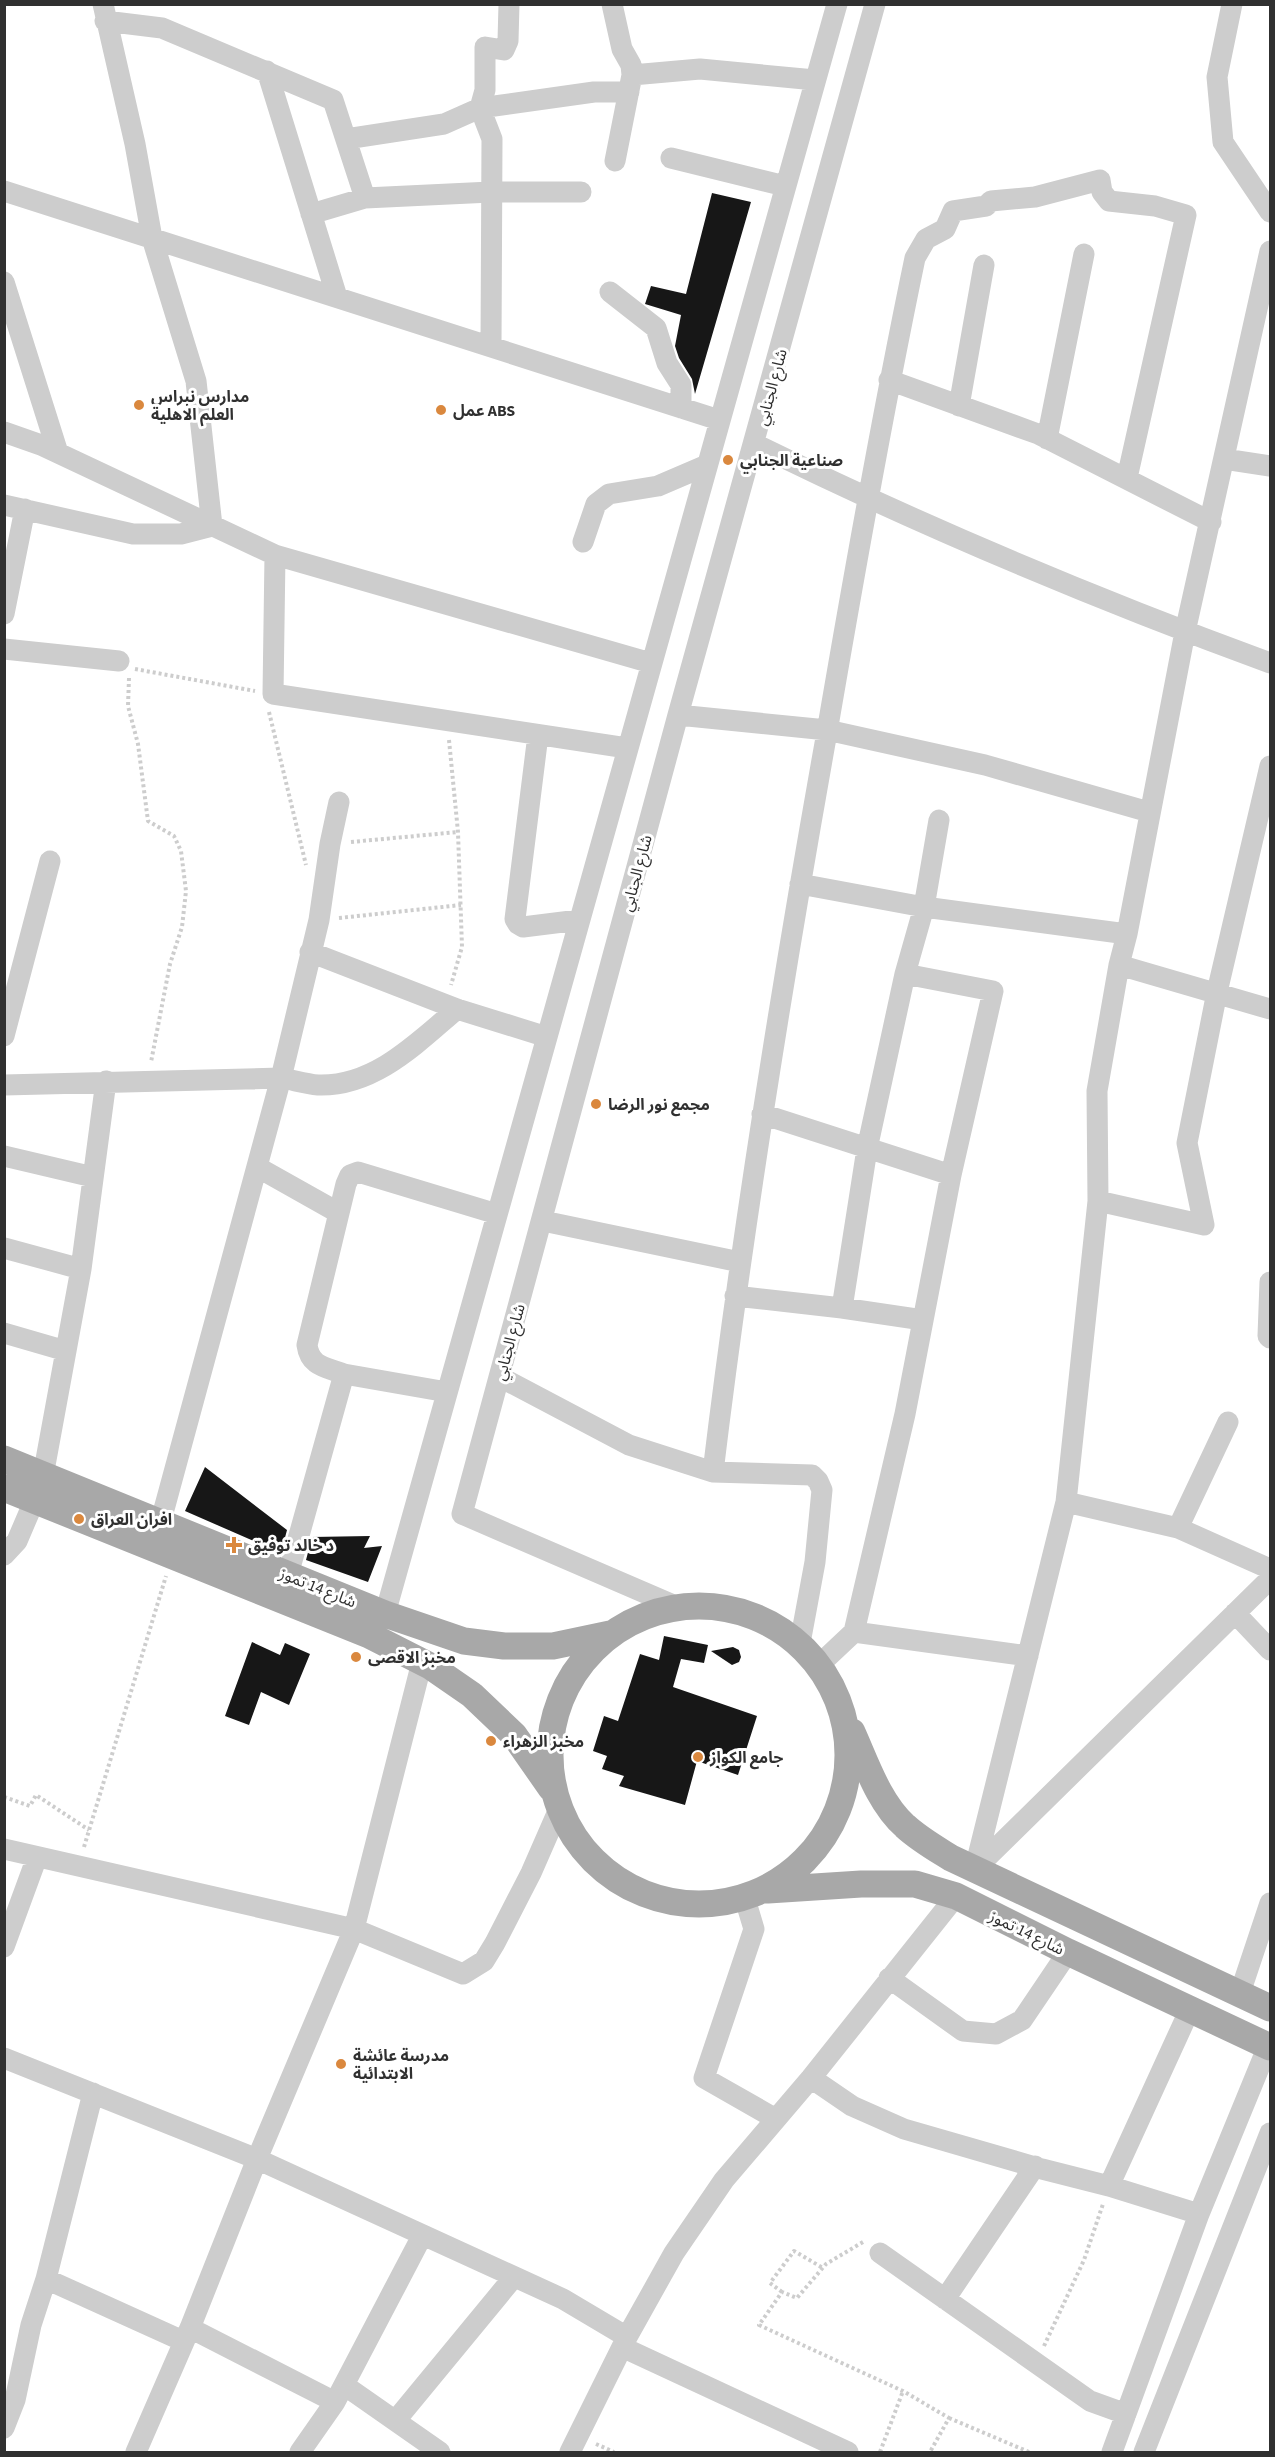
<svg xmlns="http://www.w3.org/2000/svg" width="1275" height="2457" font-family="'Source Sans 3','Noto Sans Arabic',sans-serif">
  <rect width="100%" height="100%" fill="#fff"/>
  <path fill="#171717" d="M712 193 751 202 695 394 692 379 679 358 675 346 681 315 645 304 651 286 686 294Z
    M205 1467 287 1530 281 1553 185 1511Z
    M370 1536 364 1548 382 1546 368 1582 306 1560 312 1537Z
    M664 1636 708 1645 704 1663 681 1659 673 1687 757 1716 738 1775 697 1761 685 1805 619 1786 624 1776 602 1769 607 1756 593 1751 604 1716 618 1721 640 1654 659 1660Z
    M252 1642 280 1655 285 1643 310 1654 289 1705 261 1692 249 1725 225 1716Z
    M733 1647 739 1650 741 1657 739 1662 732 1665 711 1651Z"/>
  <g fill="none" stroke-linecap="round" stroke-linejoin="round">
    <path stroke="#cdcdcd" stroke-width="4" stroke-dasharray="3 3" stroke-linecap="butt" d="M135 669 255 691
      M129 678 128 706 138 744 148 821 174 836 181 851 186 891 182 927 170 964 151 1062
      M269 712 306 865
      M449 740 458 832 462 947 451 985
      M351 842 458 832
      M339 918 461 905
      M4 1797 30 1806 36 1795 89 1830
      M84 1847 166 1576
      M863 2242 826 2264 797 2298 782 2292 759 2325 903 2391 949 2418 930 2452
      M782 2292 770 2283 794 2251 823 2268
      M1044 2346 1084 2260 1103 2204
      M949 2418 1029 2452
      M596 2444 614 2452
      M880 2452 903 2391"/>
    <path stroke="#cdcdcd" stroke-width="21" d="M612 4 622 49 631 65 632 75 615 161
      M1232 4 1217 77 1223 142 1270 212
      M105 21 162 28 333 100 365 198
      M267 71 337 297
      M632 75 700 69 815 80
      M346 139 444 124 480 108 594 92H629
      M671 158 785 186
      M4 191 719 420
      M311 214 365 198 491 192H581
      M4 282 58 453
      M610 292 656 328 667 363 681 385V408
      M491 346 492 139 480 108 485 90V47L504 50 508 41 509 4
      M889 380 1038 434 1211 522
      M959 406 984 265
      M4 432 41 445 275 555 651 663
      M1047 439 1084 254
      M755 444C922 526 1096 599 1270 663
      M1224 459 1270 466
      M4 505 133 534H181L212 526 196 381 152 238 135 144 103 4
      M583 542 596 504 609 494 658 486 707 465
      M275 555 273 694 627 748
      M4 614 25 509
      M4 649 119 661
      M678 715 827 730 985 765 1149 812
      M538 735 515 919 518 924 523 927 579 920
      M800 884 924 907 1127 934
      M310 952 457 1009 547 1037
      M1119 965 1270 1009
      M4 1036 50 861
      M4 1085 281 1078C293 1080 306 1084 318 1085 374 1087 417 1043 457 1009
      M762 1114 951 1175
      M4 1156 93 1177
      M257 1167 339 1213
      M1098 1201 1204 1225 1187 1143 1217 992 1270 766
      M543 1221 740 1262
      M4 1248 81 1269
      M1270 1282 1268 1336 1270 1338
      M735 1296 842 1308 923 1320
      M842 1308 867 1149 905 974 924 907 939 820
      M4 1333 66 1351
      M344 1374C326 1367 310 1367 307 1345L346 1184 350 1175 358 1172 497 1214
      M500 1377 629 1445 713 1472 812 1475 818 1481 822 1490 815 1562 800 1643
      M713 1472C743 1224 783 978 827 732 854 574 882 416 915 258L926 239 945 229 953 211 986 206 991 201 1035 197 1100 180 1102 192 1109 201 1155 206 1186 215 1127 478
      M43 1476 81 1269 106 1081
      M1066 1502 1178 1528 1270 1569
      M160 1524 281 1078 319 920 330 844 339 802
      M1178 1528 1228 1422
      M4 1555 17 1541 35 1499
      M288 1575 344 1374 447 1392
      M680 1608 462 1514 678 715 875 4
      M1235 1613 1270 1650
      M385 1614 837 4
      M854 1632 1028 1656
      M820 1664 854 1632 905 1414 951 1175 993 991 905 974
      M4 1849 354 1929 463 1974 484 1961 495 1943 531 1873 559 1809
      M975 1868 1066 1502 1098 1201 1097 1091 1119 965 1127 934 1185 632 1270 251
      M976 1868 1270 1579
      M745 1899 754 1929 704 2078 776 2119
      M4 1947 37 1857
      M889 1978 963 2031 996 2034 1022 2020 1068 1952
      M1240 1993 1270 1903
      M4 2058 257 2159 563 2299 627 2337
      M811 2078 852 2106 904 2129 1042 2169 1109 2186 1199 2214
      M1109 2186 1190 2009
      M880 2253 1090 2401 1126 2414
      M46 2279 183 2341
      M945 2299 1035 2166
      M190 2328 335 2402
      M622 2347 848 2452
      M344 2385 440 2452
      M396 2420 513 2278
      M4 2428 15 2400 31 2325 46 2279 93 2093
      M136 2452 190 2328 257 2159 354 1929 422 1662
      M300 2452 335 2402 422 2236
      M570 2452 627 2337 674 2253 724 2180 811 2078 956 1896
      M1112 2452 1199 2214 1268 2046
      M1144 2452 1270 2133"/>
    <path stroke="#a8a8a8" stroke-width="27" d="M4 1459 385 1614 464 1641 504 1646H553L610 1634
      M4 1488 369 1635 430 1666 472 1695 514 1735 551 1788
      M550 1755a149 149 0 1 1 298 0a149 149 0 1 1-298 0Z
      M852 1732C866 1763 879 1803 905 1826 919 1839 935 1848 951 1858L1270 2008
      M768 1890 861 1884H915L956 1896 1068 1952 1270 2047"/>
  </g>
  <g fill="#da883e" stroke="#fff" stroke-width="2">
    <circle cx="139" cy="405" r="6"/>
    <circle cx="441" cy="410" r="6"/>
    <circle cx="728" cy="460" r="6"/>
    <circle cx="596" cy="1104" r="6"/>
    <circle cx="79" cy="1519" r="6"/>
    <path d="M231 1536h6v6h6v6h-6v6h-6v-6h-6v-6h6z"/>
    <circle cx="356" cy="1657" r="6"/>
    <circle cx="491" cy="1741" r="6"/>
    <circle cx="698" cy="1757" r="6"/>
    <circle cx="341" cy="2064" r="6"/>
  </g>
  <g text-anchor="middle" stroke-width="6" stroke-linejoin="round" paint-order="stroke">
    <g font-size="16" fill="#303030" stroke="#fff">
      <text transform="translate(771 387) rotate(-75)" y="6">شارع الجنابي</text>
      <text transform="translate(636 873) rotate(-75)" y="6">شارع الجنابي</text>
      <text transform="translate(509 1342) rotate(-75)" y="6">شارع الجنابي</text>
      <text transform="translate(318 1587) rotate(22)" y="6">شارع 14 تموز</text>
      <text transform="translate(1027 1932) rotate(26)" y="6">شارع 14 تموز</text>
    </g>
    <g font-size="16" font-weight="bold" fill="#303030" stroke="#fff" text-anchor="start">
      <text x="151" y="402">مدارس نبراس<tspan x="151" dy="18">العلم الاهلية</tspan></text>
      <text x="453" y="416">عمل ABS</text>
      <text x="740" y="466">صناعية الجنابي</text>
      <text x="608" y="1110">مجمع نور الرضا</text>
      <text x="91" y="1525">افران العراق</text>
      <text x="248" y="1551">د خالد توفيق</text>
      <text x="368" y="1663">مخبز الاقصى</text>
      <text x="503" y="1747">مخبز الزهراء</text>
      <text x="710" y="1763">جامع الكواز</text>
      <text x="353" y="2061">مدرسة عائشة<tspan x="353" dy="18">الابتدائية</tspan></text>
    </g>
  </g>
  <rect width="1275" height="2457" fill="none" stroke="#303030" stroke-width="12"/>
</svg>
